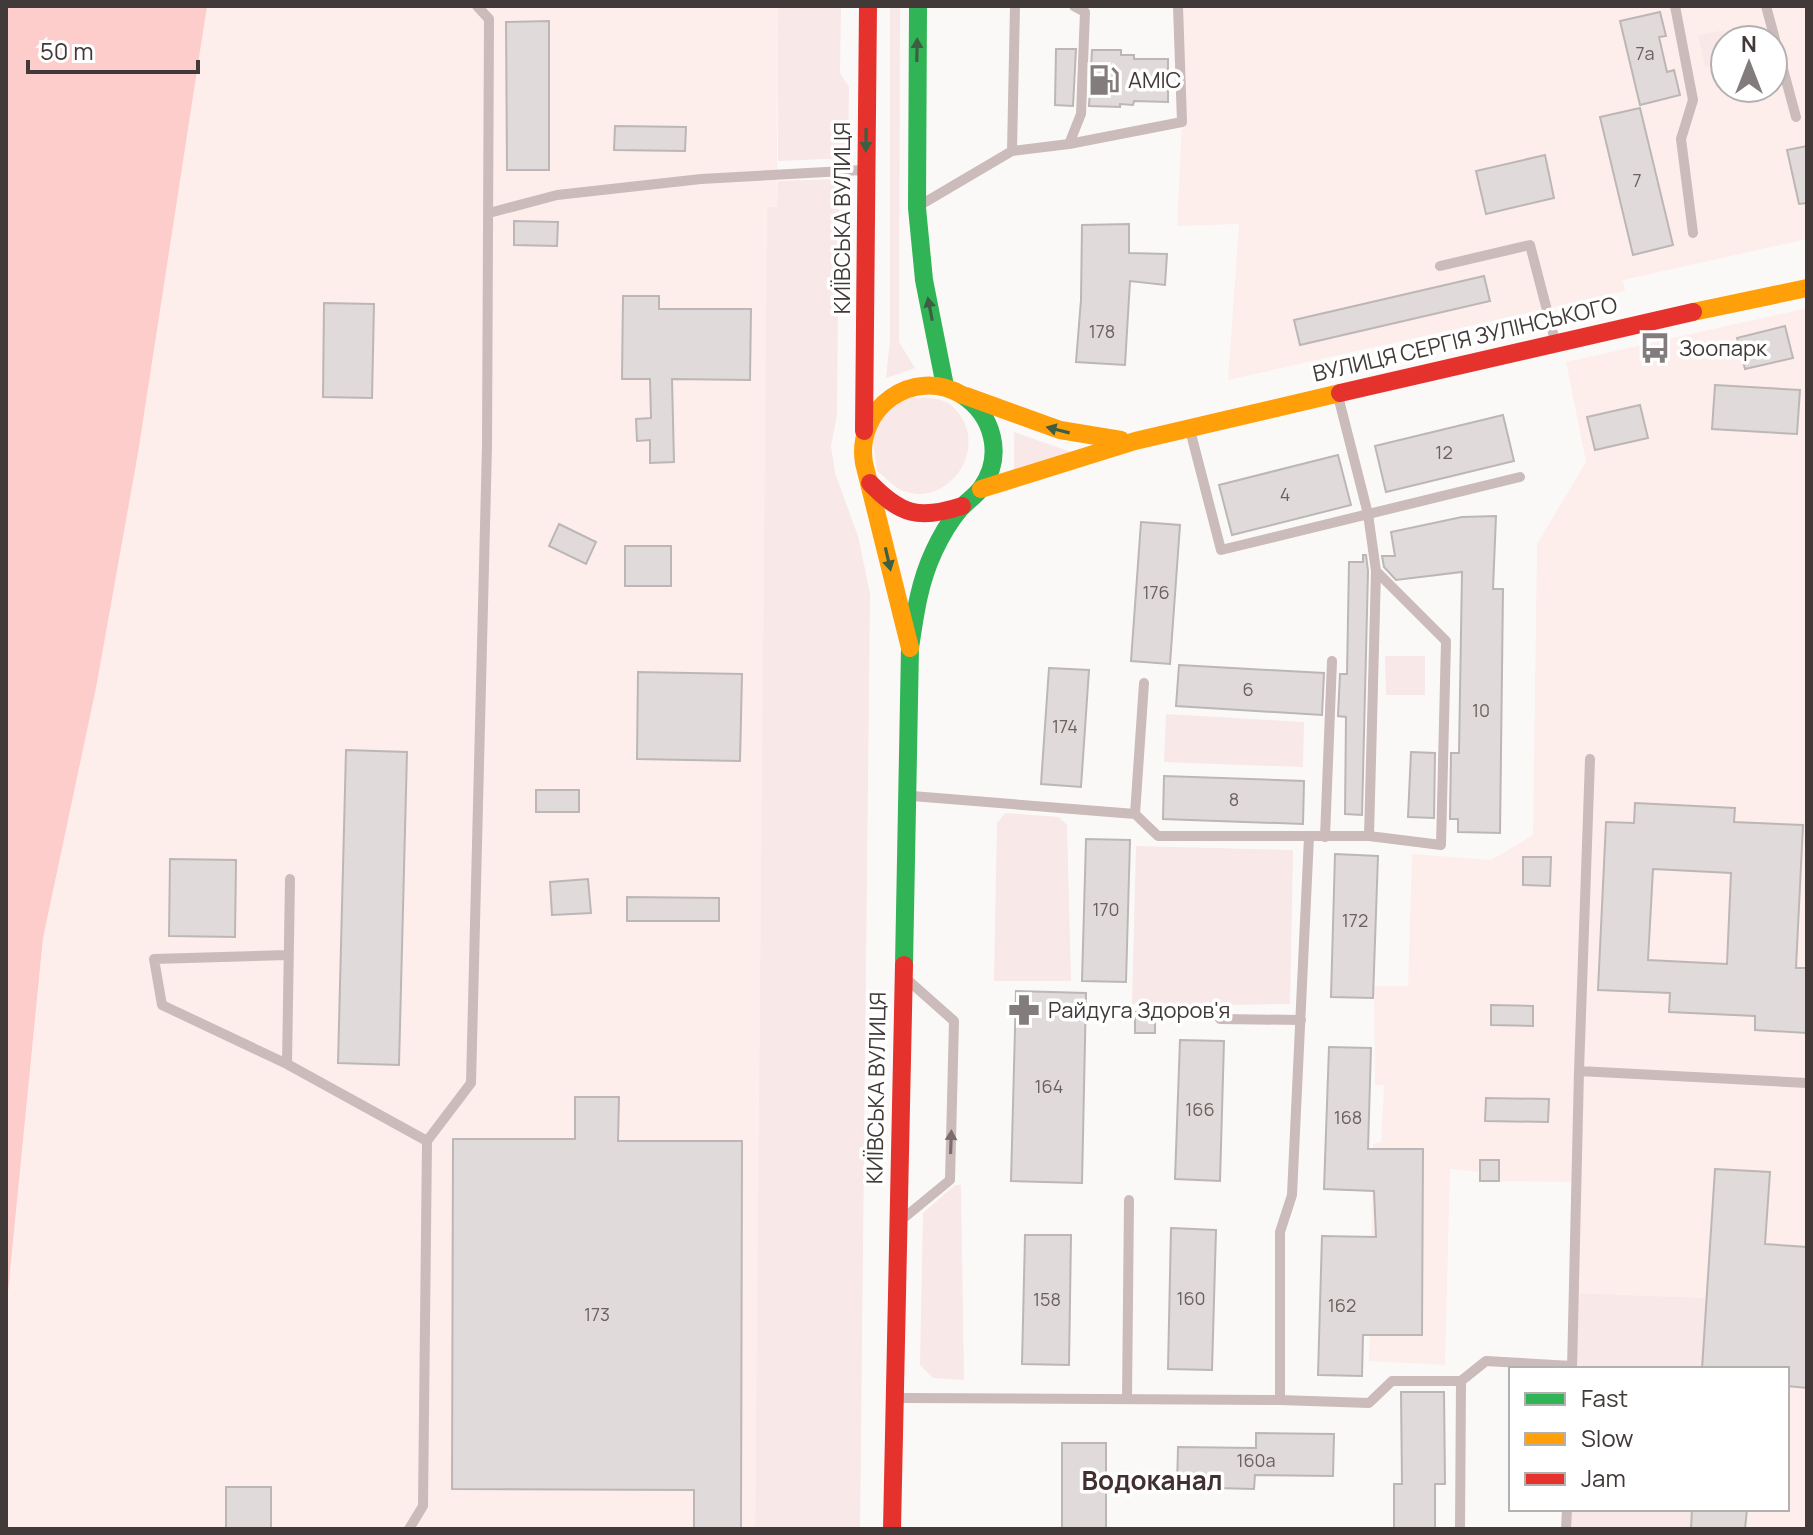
<svg xmlns="http://www.w3.org/2000/svg" width="1813" height="1535" font-family="Manrope,sans-serif">
  <rect width="100%" height="100%" fill="#fbf9f8"/>
  <path fill="#fdeeec" fill-rule="evenodd" d="M207 6H778L777 207 767 208 755 1529H6V1312L43 938 96 688 138 453Z
    M1178 6H1807V239L1623 280 1625 291 1228 380 1239 224 1177 226 1182 122ZM1725 40H1773V88H1725Z
    M1807 308V1529H1691L1692 1509H1787V1369H1702L1707 1298 1574 1293 1577 1182 1480 1181V1172L1450 1169 1445 1365 1369 1361 1373 1144 1381 1142 1384 1085H1375L1374 986H1408L1412 854 1491 860 1533 835 1537 544 1586 462 1566 362Z"/>
  <path fill="#f8e8e7" d="M778 6H841L840 73 849 87 848 158 778 161Z
    M890 6H900L899 342 915 368 886 378 890 340Z
    M1725 30V63L1705 67 1698 35Z
    M839 179 837 415 831 446 835 473 858 536 870 593 860 1529H755L767 207H777L778 181Z
    M901 397C914 398 933 396 944 401 952 404 958 412 962 418 985 456 944 509 901 490 893 486 885 477 877 471L871 428Z
    M1014 432 1077 454 1014 469Z
    M1385 656H1425V695H1386Z
    M1166 714 1304 722 1303 767 1164 762Z
    M1005 813 1059 817 1067 825 1071 981H994L997 823Z
    M1136 846 1293 850 1290 1004 1219 1005 1215 1010 1132 1004Z
    M955 1185H961L964 1380 933 1378 920 1365 923 1213Z
    M1574 1293 1707 1298 1702 1369H1572Z
    M1567 1509H1692L1691 1529H1566Z"/>
  <path fill="#fccdca" d="M6 6H207L138 453 96 688 43 938 6 1312Z"/>
  <path fill="#e0dbda" stroke="#bcb7b6" stroke-width="2" fill-rule="evenodd" d="M1660 12 1666 36 1659 37 1667 72 1674 70 1680 95 1640 105 1620 21Z
    M549 21V170H507L506 22Z
    M1056 49H1076L1073 106 1055 105Z
    M1092 50H1121V55H1134V59H1168V102L1134 101 1133 105 1120 104V107L1089 106Z
    M1640 108 1673 245 1633 255 1600 117Z
    M615 126 686 127 685 151 614 150Z
    M1807 146V203L1799 204 1787 150Z
    M1545 155 1554 198 1486 214 1476 171Z
    M514 221 558 222 557 246 514 245Z
    M1129 224V253L1167 254 1165 285 1130 281 1125 365 1076 362 1081 300 1082 225Z
    M1484 276 1490 301 1300 345 1294 320Z
    M623 296H659V309H751L750 380 672 379 674 462 650 463V440L637 441 636 419 651 418 650 379H622Z
    M324 303 374 304 372 398 323 397Z
    M1785 326 1793 358 1745 369 1737 338Z
    M1715 385 1800 390 1797 434 1712 429Z
    M1640 405 1648 438 1595 450 1587 417Z
    M1503 415 1514 461 1386 492 1375 446Z
    M1338 455 1351 505 1232 535 1219 485Z
    M1496 516 1493 589H1503L1500 833 1458 832V819H1450L1451 753H1459L1462 572 1396 580 1384 567 1382 556H1395L1391 532 1462 517Z
    M1141 522 1180 525 1170 664 1131 661Z
    M559 524 596 542 586 564 549 546Z
    M625 546H671V586H625Z
    M1363 555H1366L1368 571 1362 815 1345 814 1346 717 1338 716 1340 674H1347L1349 562H1363Z
    M1179 665 1324 673 1322 715 1176 706Z
    M1049 668 1089 670 1081 787 1041 784Z
    M638 672 742 674 740 761 637 759Z
    M346 750 407 752 399 1065 338 1063Z
    M1411 752 1435 753 1434 818 1408 817Z
    M1164 776 1304 781 1303 824 1163 819Z
    M536 790H579V812H536Z
    M1635 803 1735 808 1734 822 1803 825 1796 968H1807V1033L1755 1030V1016L1669 1012 1670 993 1598 990 1606 822 1634 823ZM1653 869 1731 873 1727 964 1648 960Z
    M1086 839 1130 840 1126 982 1082 981Z
    M1335 854 1378 856 1373 998 1331 997Z
    M1523 857H1551L1550 886 1523 885Z
    M170 859 236 860 235 937 169 936Z
    M588 879 591 913 552 915 550 882Z
    M627 897 719 898V921H627Z
    M1016 991 1086 993 1082 1183 1011 1181Z
    M1491 1005 1533 1006V1026L1491 1025Z
    M1135 1012H1155V1033H1135Z
    M1180 1040 1224 1041 1220 1181 1175 1179Z
    M1329 1047 1371 1048 1368 1149H1423L1422 1335H1363L1362 1376 1318 1375 1322 1236 1376 1237 1374 1191 1324 1189Z
    M575 1097H619L618 1141H742L741 1529H694V1490L452 1489 453 1139H575Z
    M1486 1098 1549 1099 1548 1122 1485 1121Z
    M1480 1160H1499V1181H1480Z
    M1715 1169 1770 1172 1765 1244 1807 1247V1388L1787 1386V1369H1702Z
    M1171 1228 1216 1230 1212 1370 1168 1369Z
    M1025 1235H1071L1069 1365 1022 1364Z
    M1401 1392H1444L1445 1484H1435V1529H1394V1484H1402Z
    M1256 1433 1334 1434 1333 1476 1255 1475 1254 1489 1177 1487 1178 1447 1256 1448Z
    M1062 1443H1106V1529H1062Z
    M226 1487H271V1529H226Z
    M1692 1509H1747L1745 1529H1691Z"/>
  <g fill="none" stroke-linecap="round" stroke-linejoin="round">
    <path stroke="#cbbbba" stroke-width="10" d="M1675 6 1693 100 1681 139 1693 233
      M1766 6 1796 117
      M1069 144 1182 122 1178 6
      M1012 151 1069 144 1081 114 1085 12 1074 6
      M922 204 1012 151 1015 6
      M489 213 557 195 701 179 863 170
      M1440 266 1530 245 1555 341
      M1338 396 1368 514 1376 571 1369 836
      M1190 430 1221 550 1520 477
      M912 796 1135 814 1144 683
      M1135 814 1158 836H1369L1441 845 1446 641 1376 571
      M1325 837 1332 661
      M290 879 287 1064 427 1141
      M287 955 154 959 162 1005 287 1064
      M1220 1019 1301 1020
      M1579 1071 1807 1083
      M905 1217 950 1180 954 1021 910 982
      M1572 1369 1579 1071 1590 759
      M901 1398 1280 1400 1369 1403 1392 1381H1461
      M1127 1399 1129 1200
      M1280 1400V1232L1292 1195 1309 837
      M409 1529 423 1506 427 1141 471 1083 487 446 489 19 477 6
      M1460 1529 1461 1381 1486 1361 1572 1366
      M1566 1529 1567 1509"/>
    <path stroke="#30b455" stroke-width="18" d="M918 6 917 208 924 280 945 386
      M904 965 910 648C915 614 919 583 934 551 941 536 949 522 960 509 967 501 976 496 982 487 1004 455 993 415 962 395"/>
    <path stroke="#ff9f0a" stroke-width="18" d="M1693 312 1807 288
      M966 396 1060 430 1121 440
      M981 489 1135 441 1340 393
      M910 648 864 463C855 408 913 366 962 395"/>
    <path stroke="#e5322d" stroke-width="18" d="M1340 393 1693 312
      M864 431 868 6
      M870 483C901 515 919 520 962 506
      M892 1529 904 965"/>
  </g>
  <defs><path id="oneway-solid" d="M-6-.8H1V-3.2L6.5 0L1 3.2V.8H-6Z" transform="scale(2)"/></defs>
  <g fill="#3d5e41">
    <use href="#oneway-solid" transform="translate(917 50) rotate(-89)"/>
    <use href="#oneway-solid" transform="translate(866 140) rotate(91)"/>
    <use href="#oneway-solid" transform="translate(930 309) rotate(-101)"/>
    <use href="#oneway-solid" transform="translate(1058 430) rotate(-166)"/>
    <use href="#oneway-solid" transform="translate(888 559) rotate(77)"/>
  </g>
  <use fill="#796d6d" href="#oneway-solid" transform="translate(951 1142) rotate(-88)"/>
  <defs>
    <symbol id="fuel-bare" viewBox="-9 -9 18 18"><path d="M-5.5-6h7V0h2V4h1.3V-2.5L3-4.5l.8-.8L6-3V5H2.5V1h-1V6h-7ZM-4.2-4.7v3.2H.2V-4.7Z" fill="#837c7c" stroke="#fff" stroke-width="2.5" paint-order="stroke"/></symbol>
    <symbol id="bus-bare" viewBox="-9 -9 18 18"><path d="M-5-6H5V4H4V6H2V4H-2V6H-4V4H-5ZM-3.5-4V0h7V-4ZM-3.5 1.2v1.5H-2V1.2ZM2 1.2v1.5H3.5V1.2Z" fill="#837c7c" stroke="#fff" stroke-width="2.5" paint-order="stroke"/></symbol>
    <symbol id="pharmacy-bare" viewBox="-9 -9 18 18"><path d="M-2-6h4v4h4v4h-4v4h-4v-4h-4v-4h4Z" fill="#837c7c" stroke="#fff" stroke-width="2.5" paint-order="stroke"/></symbol>
  </defs>
  <g fill-rule="evenodd">
    <use href="#fuel-bare" x="1082" y="58" width="44" height="44"/>
    <use href="#bus-bare" x="1633" y="326" width="44" height="44"/>
    <use href="#pharmacy-bare" x="1002" y="988" width="44" height="44"/>
  </g>
  <g text-anchor="middle" stroke-width="7" stroke-linejoin="round" paint-order="stroke">
    <g font-size="18" fill="#6a6261">
      <text x="1645" y="60">7а</text>
      <text x="1637" y="187">7</text>
      <text x="1102" y="338">178</text>
      <text x="1444" y="459">12</text>
      <text x="1285" y="501">4</text>
      <text x="1156" y="599">176</text>
      <text x="1248" y="696">6</text>
      <text x="1481" y="717">10</text>
      <text x="1065" y="733">174</text>
      <text x="1234" y="806">8</text>
      <text x="1106" y="916">170</text>
      <text x="1355" y="927">172</text>
      <text x="1049" y="1093">164</text>
      <text x="1200" y="1116">166</text>
      <text x="1348" y="1124">168</text>
      <text x="1191" y="1305">160</text>
      <text x="1047" y="1306">158</text>
      <text x="1342" y="1312">162</text>
      <text x="597" y="1321">173</text>
      <text x="1256" y="1467">160а</text>
    </g>
    <g font-size="22" fill="#423939" stroke="#fff" text-anchor="start">
      <text x="1128" y="88">АМІС</text>
      <text x="1679" y="356">Зоопарк</text>
      <text x="1048" y="1018">Райдуга Здоров'я</text>
    </g>
    <g font-size="22" fill="#423939" stroke="#fff">
      <text transform="translate(842 218) rotate(-90)" y="8">КИЇВСЬКА ВУЛИЦЯ</text>
      <text transform="translate(1465 339) rotate(-13)" y="8">ВУЛИЦЯ СЕРГІЯ ЗУЛІНСЬКОГО</text>
      <text transform="translate(876 1088) rotate(-89)" y="8">КИЇВСЬКА ВУЛИЦЯ</text>
    </g>
    <g font-size="26" font-weight="bold" fill="#41302f" stroke="#fff">
      <text x="1152" y="1490">Водоканал</text>
    </g>
  </g>
  <rect width="1813" height="1535" fill="none" stroke="#423939" stroke-width="16"/>
  <rect x="1509" y="1367" width="280" height="144" fill="#ffffff" stroke="#b3b0b0" stroke-width="2"/>
  <rect x="1525" y="1393" width="40" height="12" fill="#30b455" stroke="#b3b0b0" stroke-width="2"/>
  <text x="1581" y="1407" font-size="24" fill="#423939">Fast</text>
  <rect x="1525" y="1433" width="40" height="12" fill="#ff9f0a" stroke="#b3b0b0" stroke-width="2"/>
  <text x="1581" y="1447" font-size="24" fill="#423939">Slow</text>
  <rect x="1525" y="1473" width="40" height="12" fill="#e5322d" stroke="#b3b0b0" stroke-width="2"/>
  <text x="1581" y="1487" font-size="24" fill="#423939">Jam</text>
  <g transform="translate(1749 64)"><circle r="38" fill="#ffffff" stroke="#b3b0b0" stroke-width="2"/>
  <path d="M0-6L14 30L0 20L-14 30Z" fill="#837c7c"/>
  <text y="-12" font-size="22" font-weight="bold" text-anchor="middle" fill="#423939">N</text>
  </g>
  <path d="M28 60v12h170v-12" fill="none" stroke="#423939" stroke-width="4"/>
  <text x="40" y="60" font-size="24" fill="#423939" stroke="#ffffff" stroke-width="6" paint-order="stroke">50 m</text>
</svg>
